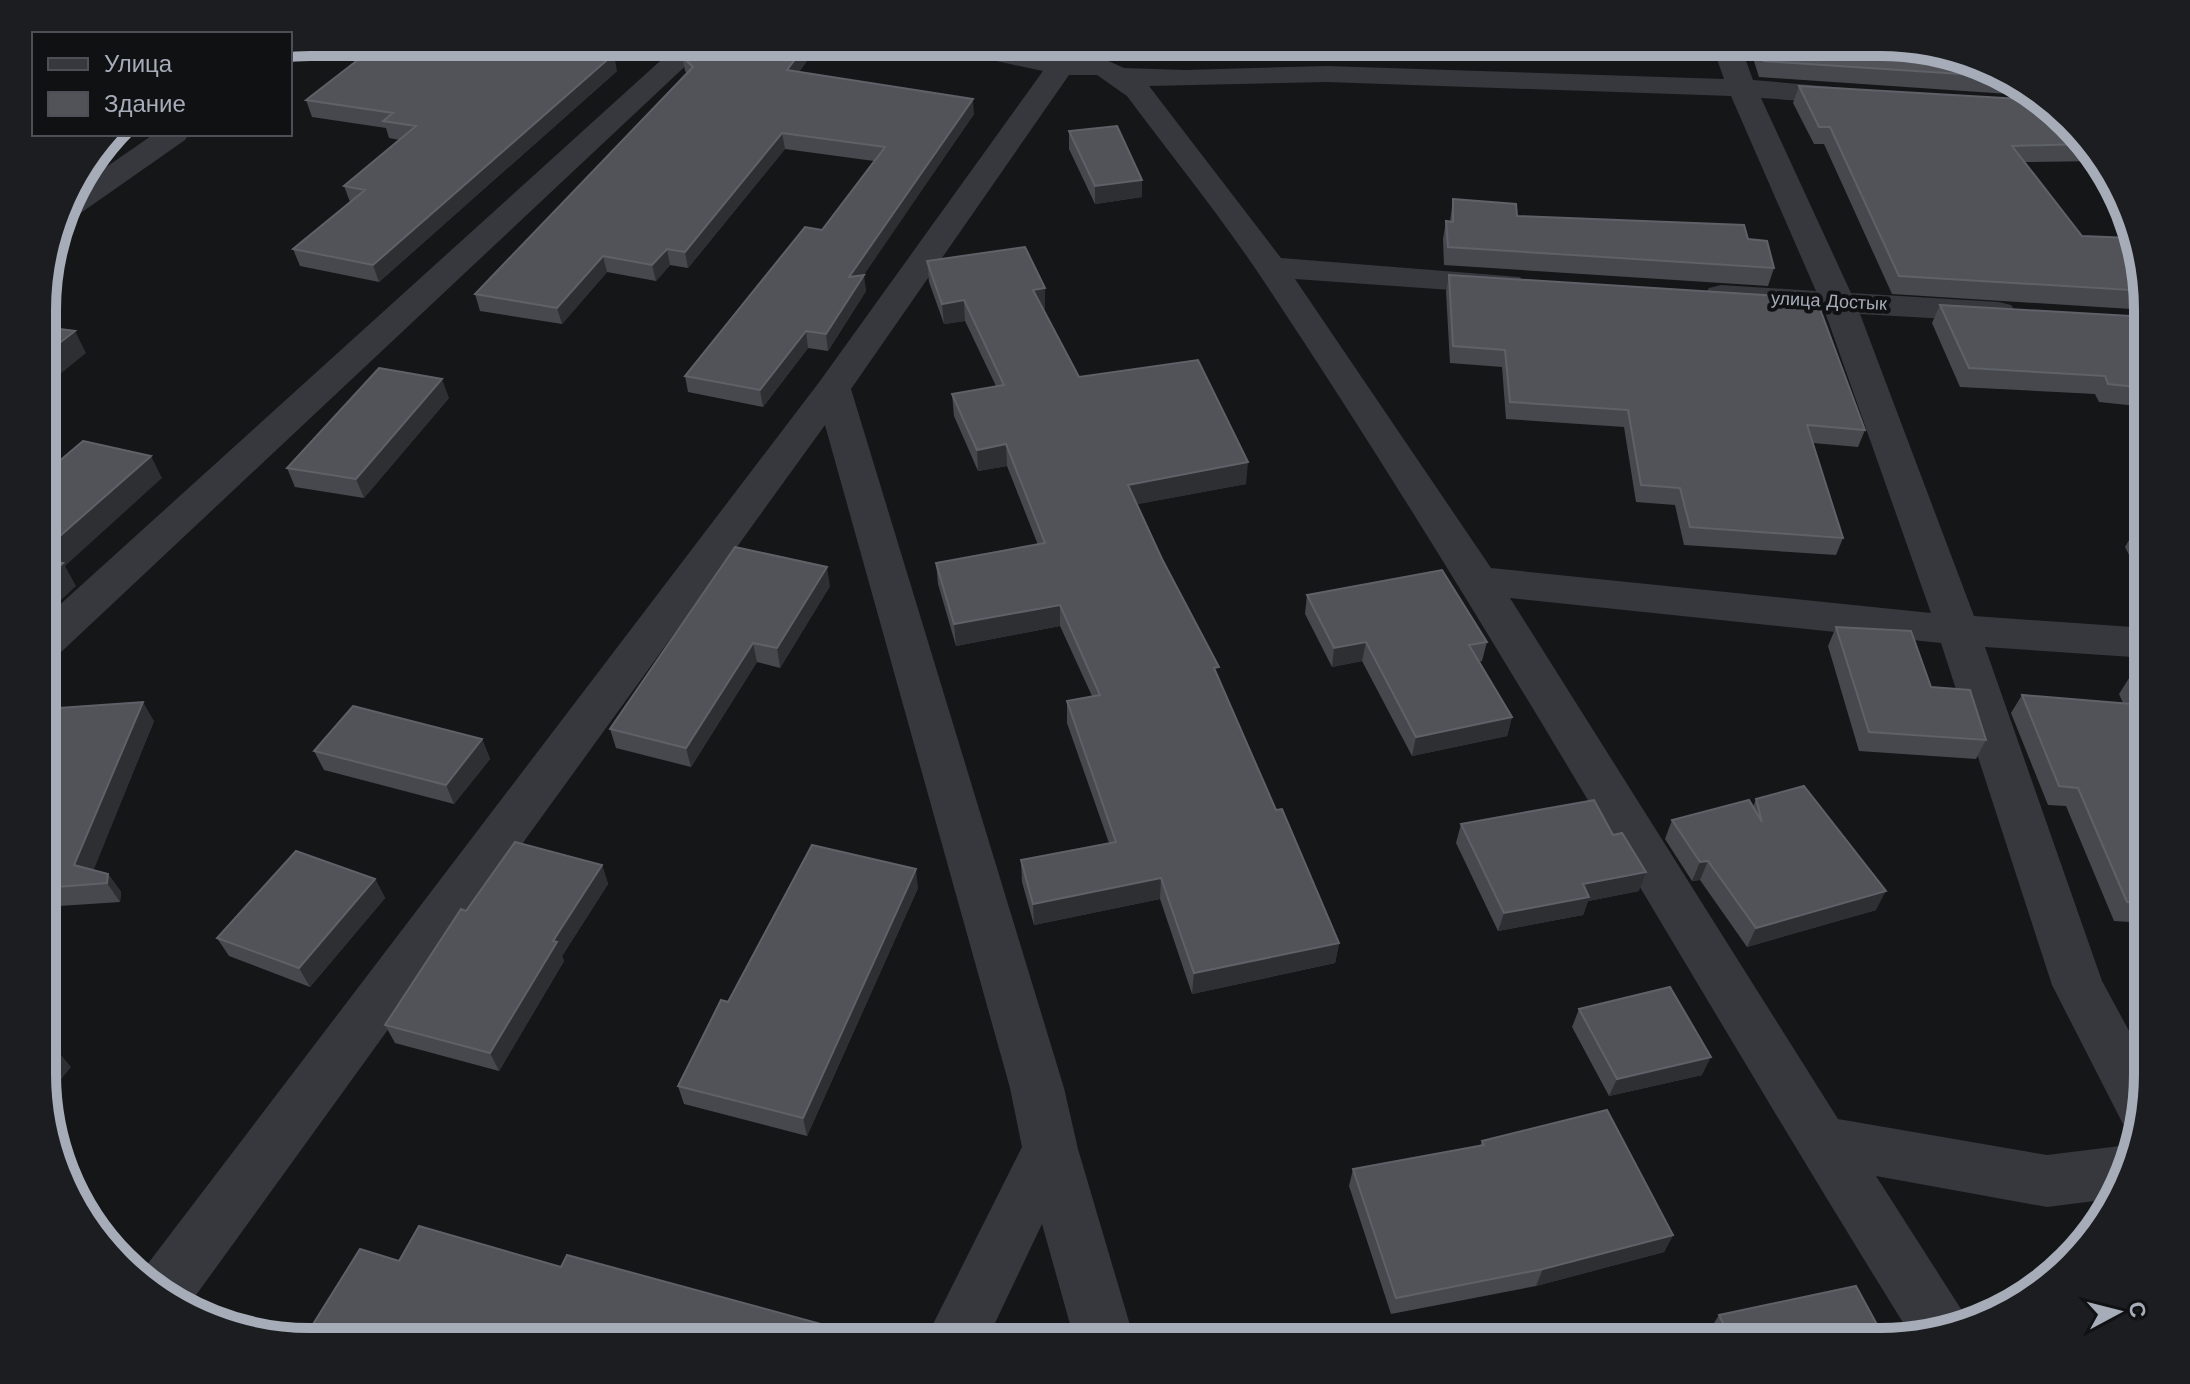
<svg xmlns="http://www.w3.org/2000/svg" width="2190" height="1384" font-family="'Work Sans',sans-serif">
  <rect width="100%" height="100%" fill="#151618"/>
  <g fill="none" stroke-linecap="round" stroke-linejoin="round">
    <path fill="#36383d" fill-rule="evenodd" d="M311 42 309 50 290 59V46Z
      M681 42H711L59 654 44 658V619Z
      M932 42H986L1061 58 1104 59 1124 68 1185 70 1327 66 1724 79 1711 42H1739L1753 80 1868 90 1872 96 1868 102 1858 105 1761 98 1851 293 1999 302 2011 305 2016 312 2011 319 1999 322 1860 314 1974 616 2147 628V658L1985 647 2102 981 2147 1064V1091L2135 1129 2123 1124 2052 985 1941 643 1510 598 1838 1119 2047 1155 2120 1146 2128 1149 2111 1199 2047 1207 1876 1176 1968 1320 1912 1337C1692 984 1490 620 1259 274 1218 213 1171 155 1127 96L1097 75H1069L851 389 1064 1088 1078 1149 1135 1342H1075L1042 1224 986 1342H924L1022 1147 1010 1088 825 425 186 1309 162 1297 140 1274 820 381 1043 71 936 48ZM1327 82 1731 96 1816 291 1721 285 1709 288 1704 295 1709 302 1721 305 1825 312 1931 613 1491 568 1295 279 1508 294 1520 291 1525 284 1520 277 1281 258 1149 86Z
      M154 134H189L185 140 75 217 62 219 70 192Z"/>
  </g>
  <path fill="#46484d" d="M696 42H812L813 52 799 72 974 114 863 275 866 291 828 351 808 348 763 407 688 392 685 376 822 230 874 161 785 149 688 268 670 265 656 281 607 272 562 324 480 311 475 294 687 73 685 71 682 56Z
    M1748 42H1880L1950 51 2028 87 2037 96 1759 77Z
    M617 71 379 282 300 266 293 249 350 202 344 186 400 140 389 138 386 128 312 117 306 100Z
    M1799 86 2041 100 2098 161 2025 162 2082 236 2131 238 2147 292V310L1892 294 1824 144H1814L1793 103Z
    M1069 131 1142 197 1095 204 1069 149Z
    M1453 199 1517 216 1748 239 1774 268 1768 286 1444 265 1443 239 1446 221H1450Z
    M927 261 1045 288V309H1043L1079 377 1246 484 1137 504 1218 678 1276 810 1339 943 1335 963 1192 994 1160 899 1034 925 1022 882 1021 860 1109 843 1067 723V701L1092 696 1060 626 956 646 938 584 936 563 1038 545 1007 466 978 471 954 416 952 394 996 386 965 321 944 324 929 282Z
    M1449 275 1783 307 1865 430 1858 447 1813 443 1843 538 1836 555 1684 545 1675 505 1636 502 1624 427 1506 419 1502 367 1450 363 1446 292Z
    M1940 305 2147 317V407L2099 402 2095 394 1960 387 1932 323Z
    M449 398 364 498 295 487 287 468Z
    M2136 528 2147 529V590L2125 547Z
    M830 586 780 668 757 662 691 767 616 748 610 729Z
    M1307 595 1487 642 1482 661 1479 662 1512 717 1507 736 1412 756 1362 661 1332 667 1305 614Z
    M1836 627 1986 740 1976 759 1859 751 1828 646Z
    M2131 675 2147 677V923L2114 921 2066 806 2048 805 2011 713 2022 695 2123 703 2119 694Z
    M154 721 93 870 108 874 121 892 120 902 44 907V740Z
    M482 739 490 759 454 804 324 770 314 751Z
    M1756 799 1876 910 1747 947 1700 880 1692 881 1665 839 1672 820 1753 807Z
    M1461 824 1639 891 1588 901 1583 915 1498 931 1456 843Z
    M602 865 608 884 562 956 564 961 499 1071 395 1043 385 1025 466 911Z
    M375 879 385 898 310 987 229 956 217 938Z
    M918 888 807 1136 684 1104 678 1086 728 1002Z
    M1579 1009 1702 1075 1609 1096 1572 1027Z
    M1482 1141 1673 1235 1664 1252 1536 1286 1391 1314 1349 1186 1353 1169 1480 1146Z
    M399 1261 561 1267 887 1342 318 1339 310 1329Z
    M1719 1315 1886 1341 1714 1342 1709 1331Z"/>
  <path fill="#2e2f33" d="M808 42H812L813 52 789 86 787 70Z
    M614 54 617 71 379 282 373 265Z
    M973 99 974 114 851 294 849 277Z
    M782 133 785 149 688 268 685 252Z
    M1142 180V197L1095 204V186Z
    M667 249 670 265 656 281 652 265Z
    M603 256 607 272 562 324 557 308Z
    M864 275 866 291 828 351 826 334Z
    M1045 288V309L1034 311 1033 290Z
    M964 300 965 321 944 324 942 304Z
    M75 331 86 353 44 387V355Z
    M806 331 808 348 763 407 760 390Z
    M442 379 449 398 364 498 356 479Z
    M1006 444 1007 466 978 471 977 450Z
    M151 456 162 478 65 566 76 586 44 616V550Z
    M1248 462 1246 484 1128 506V485Z
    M827 567 830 586 780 668 777 648Z
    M1060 605V626L956 646 954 624Z
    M1366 642 1362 661 1332 667 1334 648Z
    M753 643 757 662 691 767 686 748Z
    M143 702 154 721 88 884 74 865Z
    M1512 717 1507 736 1412 756 1416 737Z
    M482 739 490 759 454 804 446 785Z
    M1708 861 1700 880 1692 881 1700 862Z
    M602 865 608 884 562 956 564 961 499 1071 490 1053 553 941Z
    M916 869 918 888 807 1136 803 1118Z
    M1646 872 1639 891 1588 901 1583 915 1498 931 1504 913 1583 884Z
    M108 874 121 892 120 902 107 883Z
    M1161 878 1160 899 1034 925 1033 904Z
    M375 879 385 898 310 987 299 968Z
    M1886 891 1876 910 1747 947 1756 928Z
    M1339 943 1335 963 1192 994 1194 973Z
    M56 1049 71 1067 45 1099 56 1111 48 1120 44 1108V1063Z
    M1711 1057 1702 1075 1609 1096 1617 1079Z
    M1673 1235 1664 1252 1536 1286 1543 1269Z"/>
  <path fill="#515359" stroke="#5e6168" stroke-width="2" d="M381 42H541L614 54 373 265 293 249 365 190 344 186 416 126 383 121 393 113 306 100Z
    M696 42H808L787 70 973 99 849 277 864 275 826 334 806 331 760 390 685 376 805 227 822 230 885 147 782 133 685 252 667 249 652 265 603 256 557 308 475 294 693 67 682 56Z
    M1758 42H1880L1950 51 2006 77 1764 61Z
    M1799 86 2040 100 2082 144 2012 146 2082 236 2131 238 2147 291 1899 276 1830 127H1819Z
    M1117 126 1142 180 1095 186 1069 131Z
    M1453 199 1516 204 1517 216 1744 225 1748 239 1767 241 1774 268 1448 247 1446 221 1453 222Z
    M1025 247 1045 288 1033 290 1079 377 1198 360 1248 462 1128 485 1162 559 1219 667 1214 668 1276 810 1282 809 1339 943 1194 973 1161 878 1033 904 1021 860 1116 842 1067 701 1100 695 1060 605 954 624 936 563 1045 543 1006 444 977 450 952 394 1004 385 964 300 942 304 927 261Z
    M1449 275 1780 296 1783 307 1820 309 1865 430 1807 425 1843 538 1690 527 1680 488 1641 485 1628 410 1510 402 1505 350 1453 346Z
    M1940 305 2147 317V388L2108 384 2105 376 1969 368Z
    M44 327 75 331 44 355Z
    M379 368 442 379 356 479 287 468Z
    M83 441 151 456 44 550V474Z
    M2136 528 2147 529V549Z
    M735 547 827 567 777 648 753 643 686 748 610 729Z
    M44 559 63 563 44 580Z
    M1442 570 1487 642 1469 645 1512 717 1416 737 1366 642 1334 648 1307 595Z
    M1836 627 1911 631 1931 687 1970 690 1986 740 1869 732Z
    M2131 675 2147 677V904L2127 902 2078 788 2059 786 2022 695 2144 705Z
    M143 702 74 865 108 874 107 883 44 888V740L59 708Z
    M353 706 482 739 446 785 314 751Z
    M1804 786 1886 891 1756 928 1708 861 1700 862 1672 820 1749 800 1762 822 1756 799Z
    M1594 800 1613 835 1622 833 1646 872 1583 884 1589 897 1504 913 1461 824Z
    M515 842 602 865 553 941 557 942 490 1053 385 1025 461 909 466 911Z
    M812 845 916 869 803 1118 678 1086 721 1000 728 1002Z
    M296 851 375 879 299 968 217 938Z
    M1670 987 1711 1057 1617 1079 1579 1009Z
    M44 1045 56 1049 44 1063Z
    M1607 1110 1673 1235 1543 1269 1396 1298 1353 1169 1484 1145 1482 1141Z
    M419 1226 561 1267 567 1255 887 1342H316L322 1333 310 1329 360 1249 399 1261Z
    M1856 1286 1886 1341 1732 1342 1719 1315Z"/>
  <g text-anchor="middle" stroke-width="8" stroke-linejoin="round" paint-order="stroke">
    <g font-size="18" fill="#a6adb9" stroke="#101113">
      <text transform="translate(1829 301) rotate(3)" y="6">улица Достык</text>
    </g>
  </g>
  <path d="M0 0H2190V1384H0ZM310 56H1880A254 254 0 0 1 2134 310V1074A254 254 0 0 1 1880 1328H310A254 254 0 0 1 56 1074V310A254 254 0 0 1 310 56Z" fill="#1c1d20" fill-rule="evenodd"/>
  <path fill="none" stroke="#a6adb9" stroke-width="10" d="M310 56H1880A254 254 0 0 1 2134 310V1074A254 254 0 0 1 1880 1328H310A254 254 0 0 1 56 1074V310A254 254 0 0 1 310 56Z"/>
  <rect x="32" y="32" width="260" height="104" fill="#101113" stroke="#4c4f55" stroke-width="2"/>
  <rect x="48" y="58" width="40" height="12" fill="#36383d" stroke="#4c4f55" stroke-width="2"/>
  <text x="104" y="72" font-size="24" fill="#a6adb9">Улица</text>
  <rect x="48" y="92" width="40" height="24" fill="#515359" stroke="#4c4f55" stroke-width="2"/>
  <text x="104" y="112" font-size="24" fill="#a6adb9">Здание</text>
  <g transform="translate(2118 1312) rotate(83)" stroke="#101113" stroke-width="6" paint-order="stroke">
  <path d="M0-6L14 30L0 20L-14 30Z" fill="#a6adb9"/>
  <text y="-12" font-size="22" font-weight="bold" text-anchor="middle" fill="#a6adb9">С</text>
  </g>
</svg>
